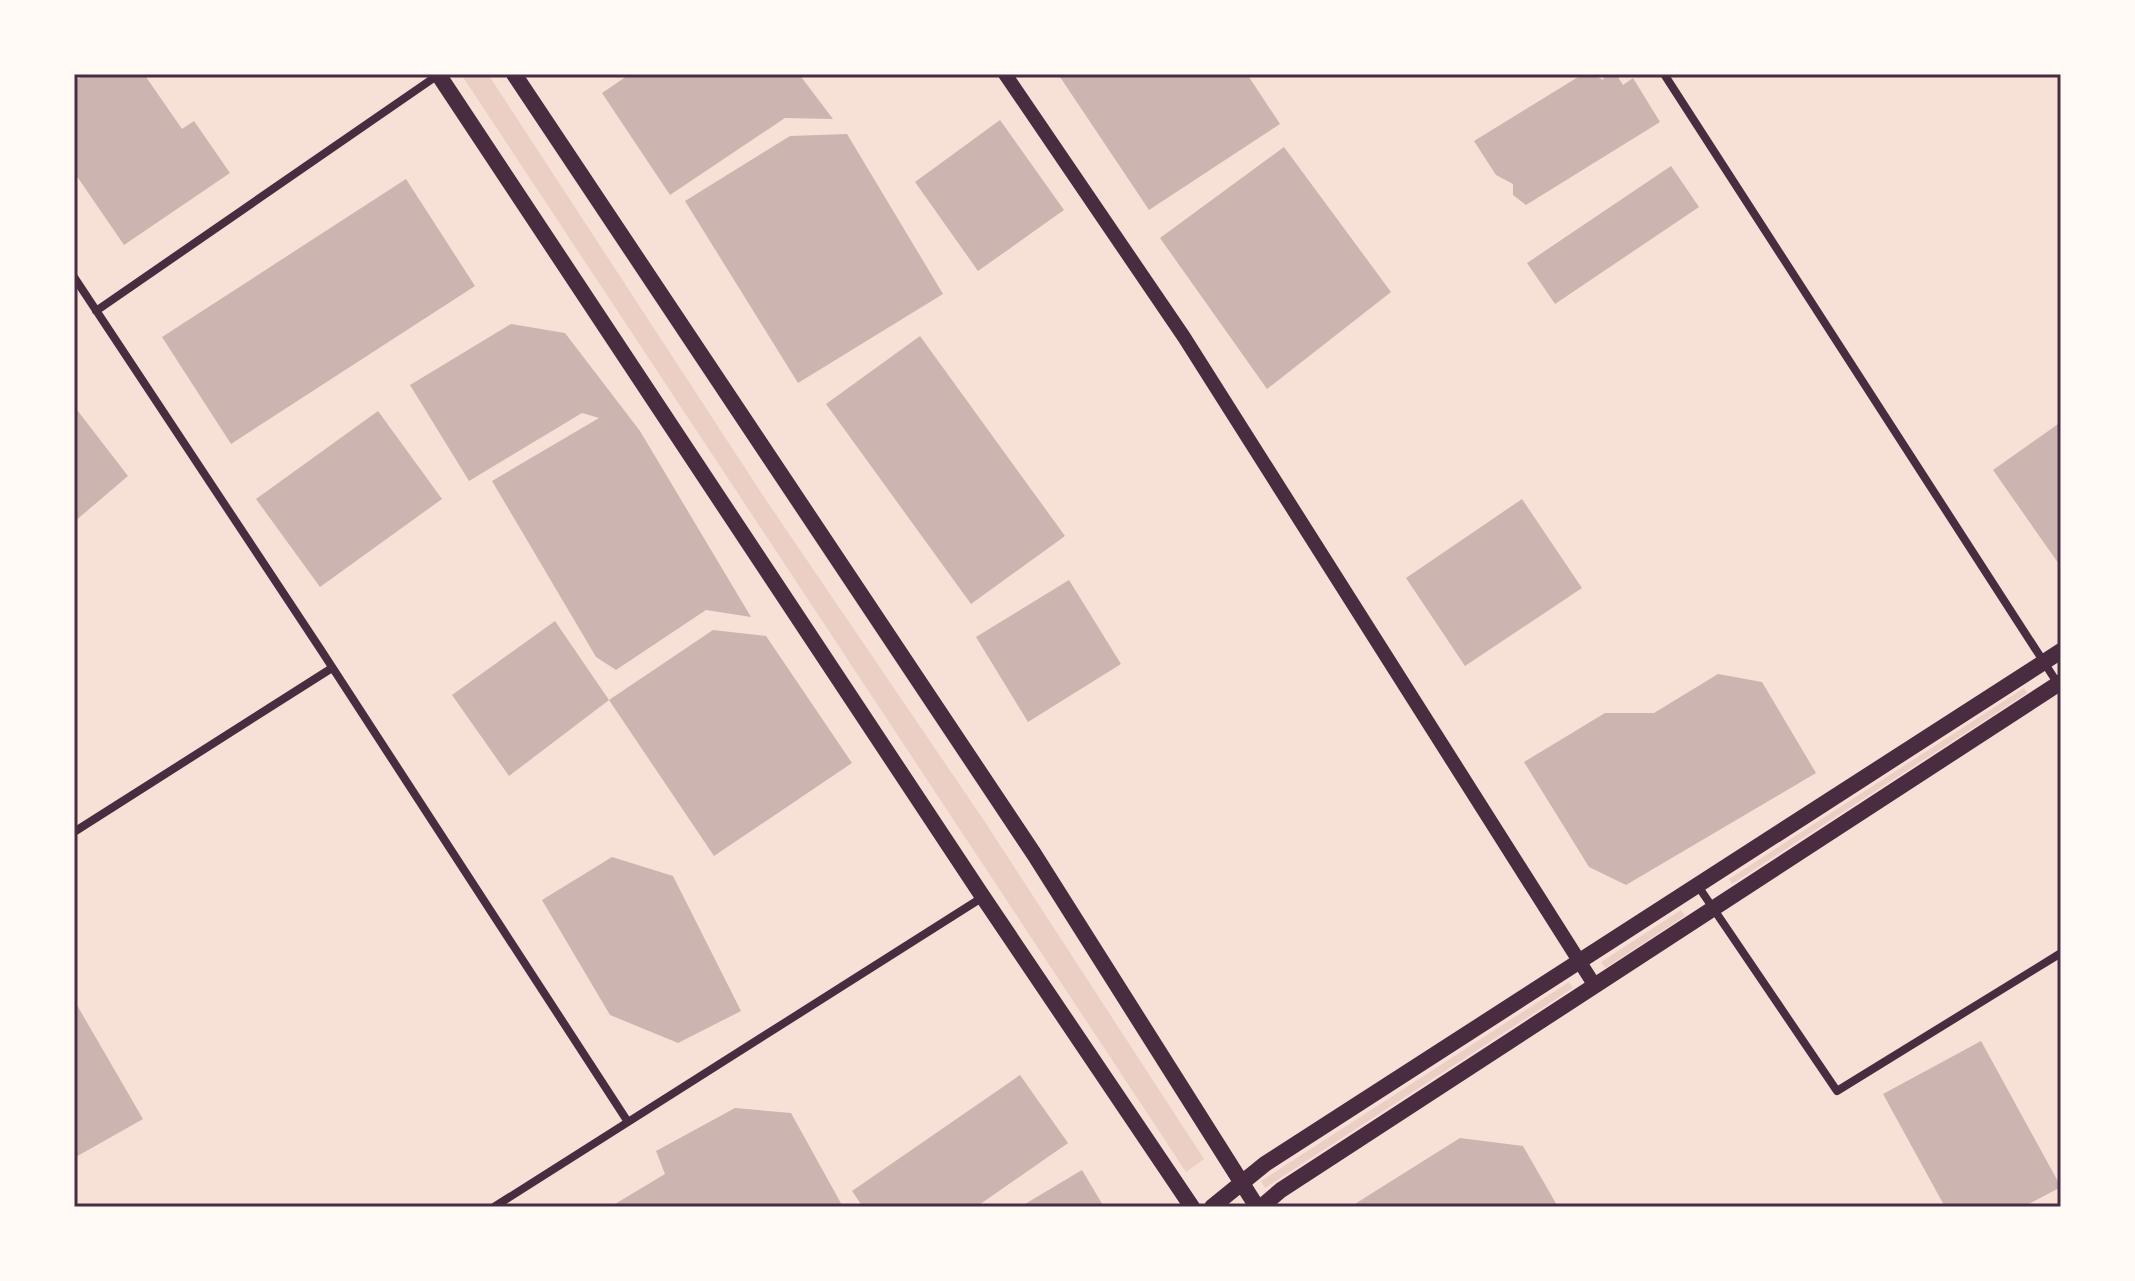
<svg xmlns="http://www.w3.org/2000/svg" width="2135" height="1281" font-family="Ubuntu,sans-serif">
  <rect width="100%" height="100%" fill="#f7e1d7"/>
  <path fill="#ebcfc5" d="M461 74H488L766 500 983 819 1204 1159 1186 1172Z
    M2024 688 2027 693 1732 884 1729 879Z
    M1681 910 1685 916 1605 968 1601 962Z
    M1569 982 1573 988 1265 1188 1261 1181Z"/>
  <path fill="#ccb4b1" d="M85 74H144L182 129 194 121 230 173 124 245 74 172V82Z
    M630 74H799L833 119 785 118 670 195 602 93Z
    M1058 74H1247L1280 124 1149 210Z
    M1583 74H1593L1603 80 1606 74H1616L1623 85 1633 78 1660 122 1526 205 1513 195V184L1496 175 1474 141Z
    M1000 120 1064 210 978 271 915 182Z
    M847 134 943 294 798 383 685 201 790 136Z
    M1284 147 1391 292 1267 389 1160 238Z
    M1671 166 1699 207 1555 304 1527 263Z
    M406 179 475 286 231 444 162 337Z
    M511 324 565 333 640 431 751 617 706 610 616 670 596 657 492 481 599 418 582 413 469 481 410 385Z
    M920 336 1065 536 971 604 826 404Z
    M74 406 128 476 74 522Z
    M378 411 442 499 320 587 256 499Z
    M2061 422V567L1993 470Z
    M1522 499 1582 588 1465 666 1406 578Z
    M1069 580 1121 664 1028 722 976 637Z
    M555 621 609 700 509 776 452 695Z
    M713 630 766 636 852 763 714 856 609 700Z
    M1718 674 1762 682 1816 773 1626 885 1589 867 1524 762 1605 713H1654Z
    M612 857 673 876 741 1011 678 1043 610 1015 542 900Z
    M74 1000 143 1119 74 1158Z
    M1981 1041 2061 1187 2023 1207H1945L1883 1094Z
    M1020 1075 1068 1143 976 1207H863L852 1191Z
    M735 1108 791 1113 843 1207H610L665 1174 656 1151Z
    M1460 1138 1523 1146 1558 1207H1350Z
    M1082 1170 1104 1207H1020Z"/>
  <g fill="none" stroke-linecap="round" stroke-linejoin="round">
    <path stroke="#4a2c40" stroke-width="8" d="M1664 74 2058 684
      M74 277 321 650 628 1122
      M96 311 438 75
      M74 832 332 668
      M1698 886 1837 1091 2061 953
      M494 1207 983 897"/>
    <path stroke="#4a2c40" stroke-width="14" d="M1005 74 1184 337 1595 986"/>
    <path stroke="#4a2c40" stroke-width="16" d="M438 74 983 897 1192 1207
      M514 74 1034 854 1257 1207
      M1212 1207 1265 1164 2061 651
      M1261 1207 1281 1190 2061 682"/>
  </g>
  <rect width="2135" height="1281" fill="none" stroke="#fffaf5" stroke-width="152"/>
  <rect x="76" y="76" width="1983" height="1129" fill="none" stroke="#4a2c40" stroke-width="3"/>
</svg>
